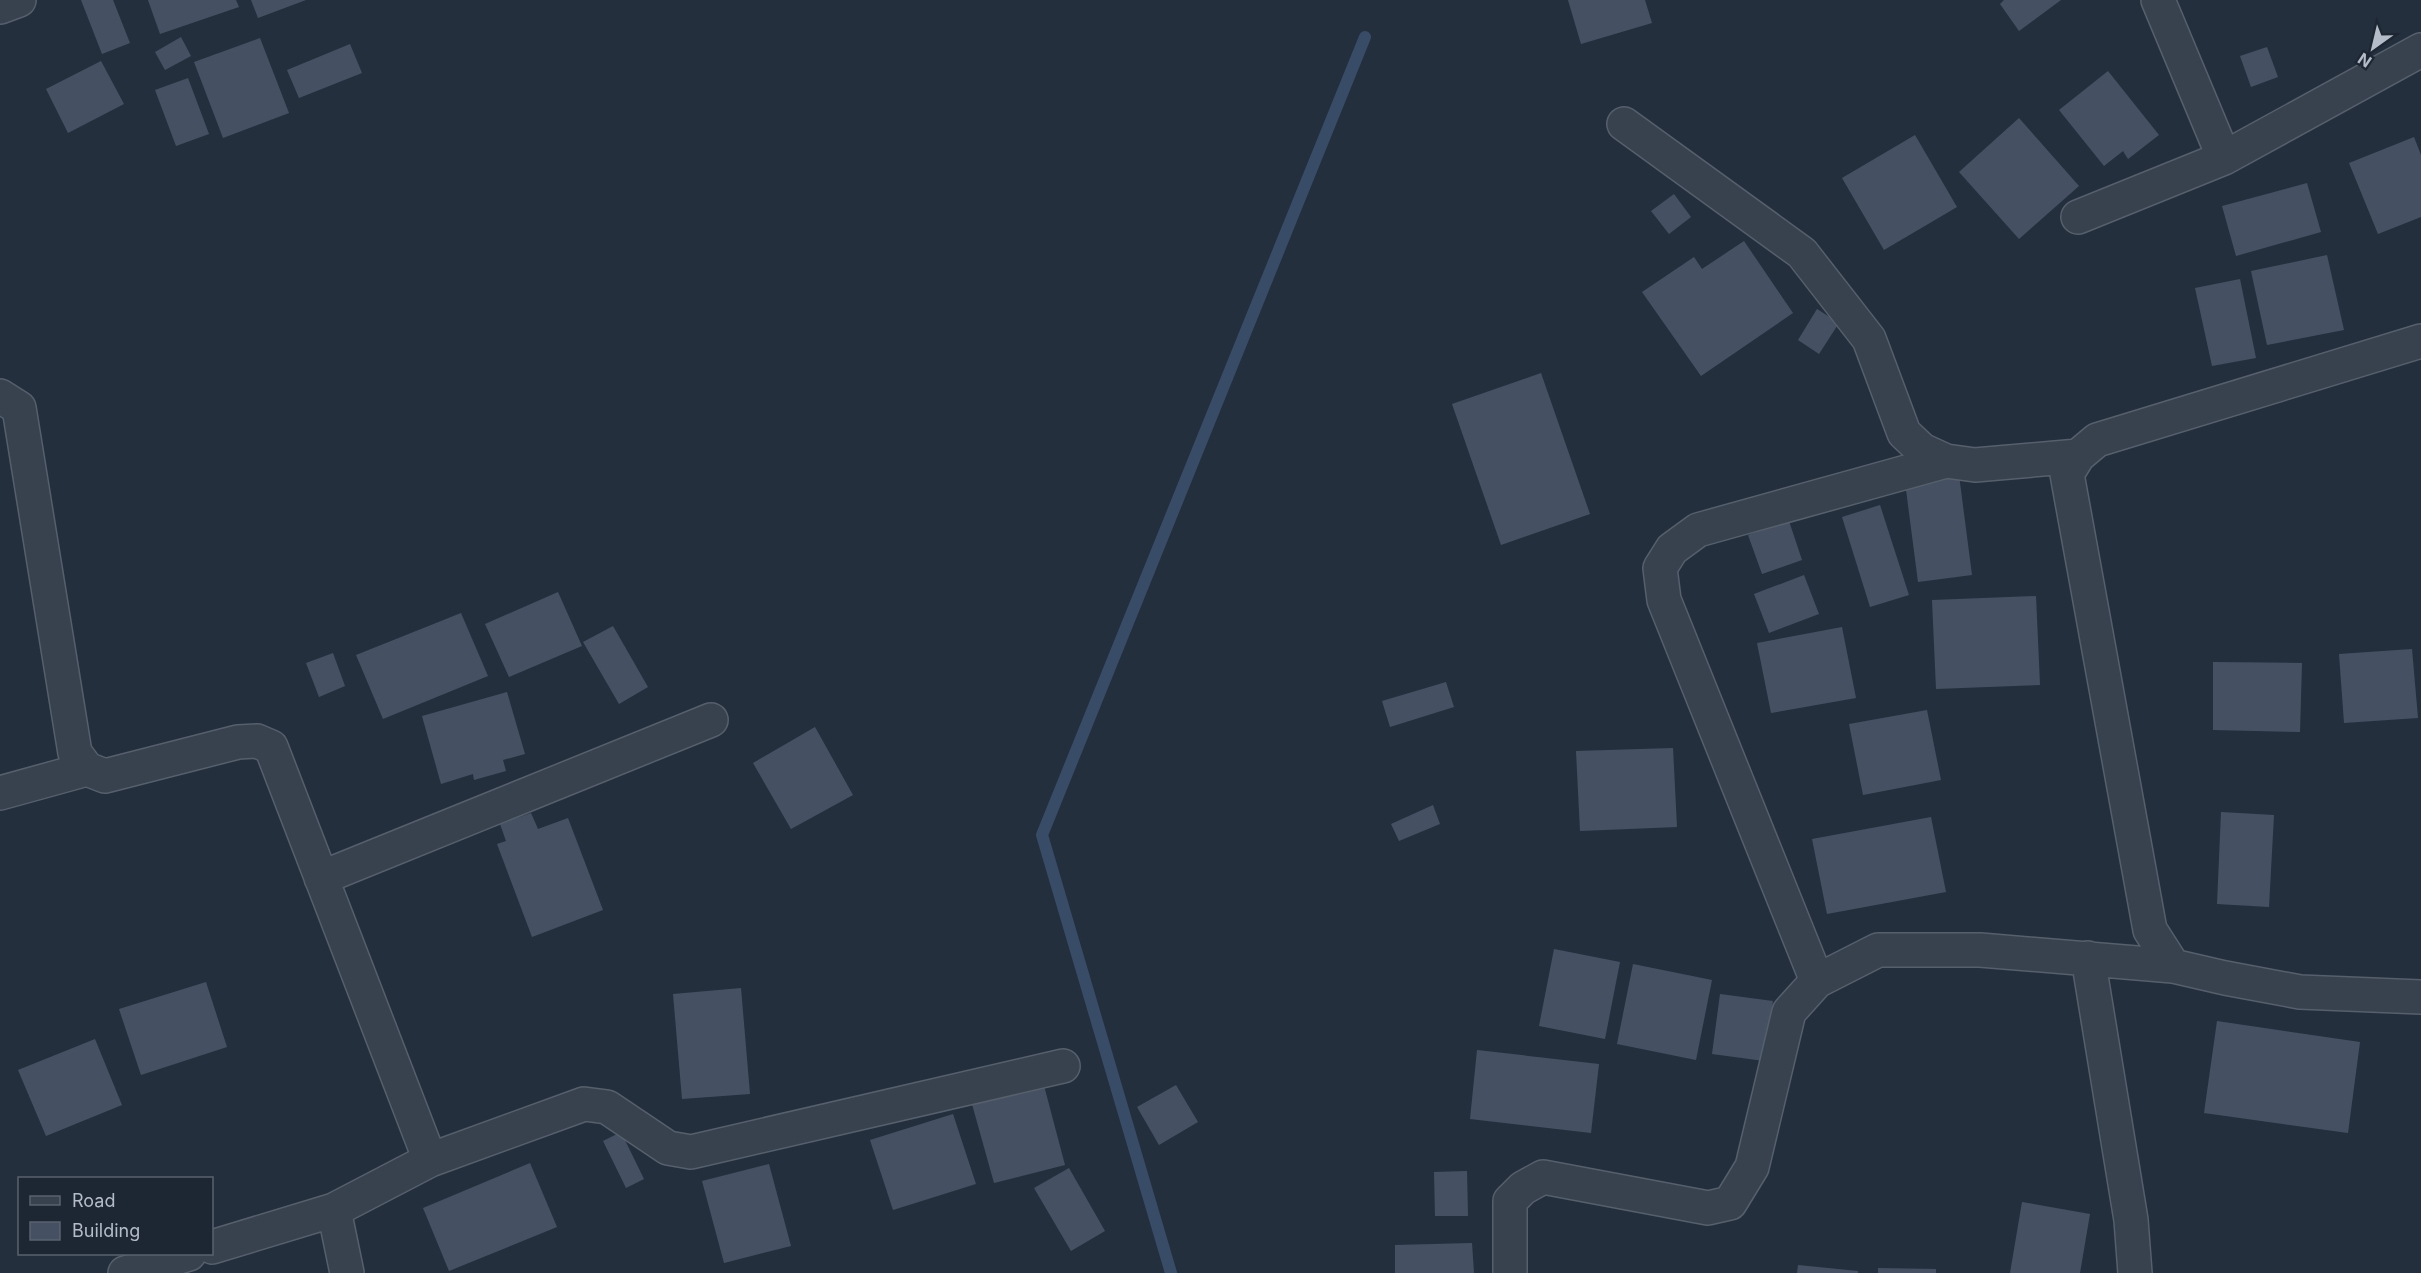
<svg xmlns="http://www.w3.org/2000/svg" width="2421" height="1273" font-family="Inter,sans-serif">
  <rect width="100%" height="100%" fill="#242f3e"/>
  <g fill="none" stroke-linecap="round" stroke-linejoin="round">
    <path stroke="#394c67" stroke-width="12" d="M1171 1273 1042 835 1365 37"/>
  </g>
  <path fill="#455162" d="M81 0H113L130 43 102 54Z
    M148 0H236L239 7 160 34Z
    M251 0H306L258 18Z
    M1568 0H1645L1652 23 1581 44Z
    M2004 0H2061L2019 31 2000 4Z
    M181 37 191 56 165 70 155 52Z
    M260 38 289 113 223 138 194 62Z
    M350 44 362 73 299 98 287 70Z
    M2267 47 2278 77 2251 87 2240 56Z
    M101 61 124 104 68 133 46 89Z
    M2108 71 2159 135 2128 159 2123 151 2104 166 2059 110Z
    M188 78 209 134 176 146 155 90Z
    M2019 118 2079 186 2019 239 1959 172Z
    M1915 135 1957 207 1884 250 1842 178Z
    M2414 137 2421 155V217L2378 234 2349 163Z
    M2307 183 2321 232 2236 256 2222 206Z
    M1674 194 1691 217 1669 234 1651 211Z
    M1744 241 1793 313 1701 376 1642 292 1694 257 1702 269Z
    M2327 255 2344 330 2267 345 2251 271Z
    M2240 279 2256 358 2212 366 2195 288Z
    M1817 309 1839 323 1819 354 1798 340Z
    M1541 373 1590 514 1501 545 1452 404Z
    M1959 475 1972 575 1918 582 1905 482Z
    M1880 505 1909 595 1870 607 1842 517Z
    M1789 521 1802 560 1762 574 1748 535Z
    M1804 575 1819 614 1769 633 1754 594Z
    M558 592 582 646 509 677 485 624Z
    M2036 596 2040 685 1936 689 1932 600Z
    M461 613 488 676 383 719 356 655Z
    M613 626 648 687 619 704 583 642Z
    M1842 627 1856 698 1771 713 1757 643Z
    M2412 649 2418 718 2344 723 2339 654Z
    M333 653 345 686 319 697 306 663Z
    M2213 662 2302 663 2300 732 2213 730Z
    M1446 682 1454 707 1390 727 1382 701Z
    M507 692 525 754 503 760 506 771 474 780 473 774 441 784 422 716Z
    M1927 710 1941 780 1863 795 1849 724Z
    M815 727 853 795 791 829 753 763Z
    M1673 748 1677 827 1580 831 1576 751Z
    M1433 805 1440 824 1399 841 1391 824Z
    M2221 812 2274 815 2269 907 2217 904Z
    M531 813 538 829 568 818 603 910 532 937 497 844 506 841 500 824Z
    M1931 817 1946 892 1827 914 1812 839Z
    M1554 949 1620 962 1605 1039 1539 1026Z
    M1633 964 1712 980 1696 1060 1617 1044Z
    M206 982 227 1047 141 1075 119 1009Z
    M741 988 750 1094 682 1099 673 994Z
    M1720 994 1773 1001 1764 1061 1712 1054Z
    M2217 1021 2360 1042 2348 1133 2204 1113Z
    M95 1039 122 1105 46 1136 18 1070Z
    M1477 1050 1599 1064 1591 1133 1470 1119Z
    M1042 1078 1065 1165 994 1183 970 1097Z
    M1176 1085 1198 1122 1159 1145 1137 1107Z
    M953 1114 976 1184 893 1210 870 1140Z
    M621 1132 644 1179 626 1188 603 1141Z
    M530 1163 557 1227 449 1271 423 1208Z
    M769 1164 791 1246 724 1263 702 1181Z
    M1069 1168 1105 1231 1071 1251 1034 1188Z
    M1467 1171 1468 1216H1435L1434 1172Z
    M2022 1202 2090 1214 2080 1273H2010Z
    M1472 1243 1474 1273H1395V1245Z
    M1798 1265 1858 1271V1273H1797Z
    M1878 1268 1936 1269V1273H1878Z"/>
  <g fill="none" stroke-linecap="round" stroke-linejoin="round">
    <defs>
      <path id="street" d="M2158 0 2224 158
        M0 7 19 0
        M1624 124 1802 253 1869 339 1904 433 1922 450 1946 461 1975 465 2078 456
        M2078 217 2224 158 2421 50
        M2421 341 2097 440 2078 456 2067 474 2150 930 2173 966 2225 978 2300 992 2421 997
        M0 396 19 408 75 753 87 769 105 776 238 742 257 741 271 747 430 1160
        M0 793 87 769
        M321 878 711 720
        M2088 958 2131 1220 2135 1273
        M1817 981 1664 600 1660 568 1672 549 1698 530 1946 461
        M212 1247 334 1210
        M125 1273 189 1254
        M347 1273 334 1210 430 1160 584 1104 607 1107 668 1148 691 1152 1063 1066
        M1510 1273V1201L1523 1188 1543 1177 1708 1208 1730 1203 1752 1167 1789 1012 1817 981 1878 950H1980L2173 966"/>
    </defs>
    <use href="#street" stroke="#565f6c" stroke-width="36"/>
    <use href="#street" stroke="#38414e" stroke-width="33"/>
  </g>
  <rect x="18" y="1177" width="195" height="78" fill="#1d2633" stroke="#59626f" stroke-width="1.5"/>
  <rect x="30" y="1196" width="30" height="9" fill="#38414e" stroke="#59626f" stroke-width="1.5"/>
  <text x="72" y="1207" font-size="18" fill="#b4bcc9">Road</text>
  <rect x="30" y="1222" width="30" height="18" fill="#455162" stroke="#59626f" stroke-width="1.5"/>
  <text x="72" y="1237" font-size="18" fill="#b4bcc9">Building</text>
  <g transform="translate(2373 48) rotate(214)" stroke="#1d2633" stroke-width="4.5" paint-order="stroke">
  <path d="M0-4.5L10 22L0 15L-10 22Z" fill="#b4bcc9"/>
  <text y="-9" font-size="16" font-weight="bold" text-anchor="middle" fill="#b4bcc9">N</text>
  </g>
</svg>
